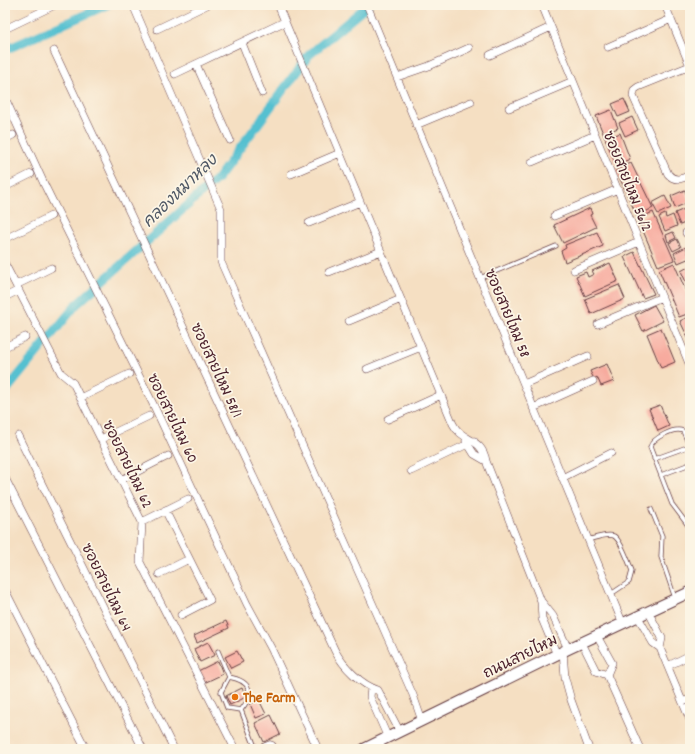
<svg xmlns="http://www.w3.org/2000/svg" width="695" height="754" font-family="Dekko,'Playpen Sans Thai',sans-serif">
  <rect width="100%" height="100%" fill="#fcf5e5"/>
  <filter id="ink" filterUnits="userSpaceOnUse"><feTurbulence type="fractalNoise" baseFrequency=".025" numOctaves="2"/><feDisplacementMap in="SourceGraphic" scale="8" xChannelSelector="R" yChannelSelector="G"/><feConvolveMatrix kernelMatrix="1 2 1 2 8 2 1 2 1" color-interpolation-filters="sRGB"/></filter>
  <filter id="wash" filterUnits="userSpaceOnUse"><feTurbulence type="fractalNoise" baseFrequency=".012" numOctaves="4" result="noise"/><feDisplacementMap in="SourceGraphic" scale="16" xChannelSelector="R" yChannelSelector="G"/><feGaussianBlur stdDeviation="0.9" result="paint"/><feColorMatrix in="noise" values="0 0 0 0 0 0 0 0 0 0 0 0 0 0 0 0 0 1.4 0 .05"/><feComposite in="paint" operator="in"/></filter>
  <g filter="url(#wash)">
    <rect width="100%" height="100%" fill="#f5dfc2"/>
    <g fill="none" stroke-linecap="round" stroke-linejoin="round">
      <path stroke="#55c0d0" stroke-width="9" d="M5 50 107 5
        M5 392 76 305 218 178 309 55 368 5"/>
    </g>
    <g id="blocks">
      <path fill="#f7aa9e" d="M624 99 630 112 618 117 612 104Z
        M611 110 618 128 608 132 611 137 620 133 630 159 616 165 596 116Z
        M632 117 638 130 625 136 619 123Z
        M631 163 653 208 637 216 616 170Z
        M685 190 689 202 675 208 671 196Z
        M665 196 671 208 658 214 652 203Z
        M590 208 592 214 590 215 596 227 563 243 554 225Z
        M687 208 690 221 680 225 675 213Z
        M653 212 674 260 658 266 638 219Z
        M665 214 666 218 673 215 677 226 665 231 659 217Z
        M597 232 603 246 565 262 561 251 566 248 565 245Z
        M673 232 676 238 668 242 666 235Z
        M677 239 681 247 673 251 669 243Z
        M686 247 690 258 678 263 674 253Z
        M634 252 654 294 643 298 624 257Z
        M610 263 618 281 585 296 576 276 586 272 588 277 594 274 592 271Z
        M674 263 690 301V313L679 317 659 270Z
        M690 266V279L686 282 681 271Z
        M619 285 625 299 591 314 585 299Z
        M654 305 663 321 643 331 635 315Z
        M690 316V342L680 321Z
        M661 328 675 362 661 368 647 334Z
        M607 364 614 381 601 386 597 377 594 379 590 371Z
        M660 405 669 426 658 431 649 409Z
        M226 621 229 628 197 643 194 636Z
        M208 642 215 655 200 662 194 649Z
        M237 651 243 662 231 668 225 657Z
        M218 661 223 674 204 683 198 671Z
        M242 688 246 697 230 705 226 696Z
        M259 700 266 714 256 718 250 704Z
        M271 715 280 734 264 742 255 723Z"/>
    </g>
  </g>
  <g filter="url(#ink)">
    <use href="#blocks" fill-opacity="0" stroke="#643c42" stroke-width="1"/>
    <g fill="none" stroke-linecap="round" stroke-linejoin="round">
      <defs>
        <path id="service" d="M480 278 556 246
          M690 447 683 431C674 427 653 438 650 447L672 504 690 528
          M654 459 690 446
          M661 475 690 464
          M651 509 662 536 661 557 675 598
          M588 540C595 538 607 533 614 536 621 540 629 563 632 571L629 582 611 594
          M218 651 229 677
          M229 677C251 681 255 693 241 710L227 708 221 692Z
          M241 710 255 747
          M254 749 270 743 273 744 276 749"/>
        <path id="minor" d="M133 5 221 209V262L413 695 422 721
          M278 5 453 424C462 442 482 437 486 461L541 601 542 619 557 655
          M367 5 623 624
          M542 5 690 366
          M665 5 690 66
          M5 29 55 5
          M157 29 207 5
          M242 43 262 93
          M608 47 671 19
          M54 51 335 651C343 666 361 685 378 690L400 732
          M490 55 551 27
          M196 64 230 140
          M690 66 638 87 634 90 633 96 668 174C675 182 681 179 690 175
          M175 74 284 22
          M397 77 429 66 469 48
          M5 98 45 186 154 406 247 604 271 648 318 749
          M509 108 573 81
          M416 125 471 102
          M5 139 13 135
          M532 162 595 135
          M291 174 340 153
          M5 187 31 174
          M554 216 618 189
          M309 223 360 202
          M686 233 690 232
          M5 239 51 216
          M5 264 61 373 73 383 142 522 140 562 235 749
          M574 270 639 242
          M329 272 381 251
          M16 285 51 268
          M5 297 19 290
          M349 321 401 299
          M598 324 662 297
          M5 347 25 337
          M367 369 421 347
          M524 384 588 356
          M80 398 129 374
          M533 408 593 381
          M388 419 441 395
          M18 436 174 749
          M101 439 149 416
          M466 441 474 454 486 461
          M411 471 474 441
          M5 478 143 749
          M562 478 611 453
          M121 480 168 456
          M165 510 210 600 181 615
          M142 522 188 499
          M159 574 189 559
          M5 590 86 749
          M541 601 553 616 568 649
          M649 613 662 638 660 648 690 720
          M638 617 653 643 660 648
          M597 636 612 663 607 675 640 749
          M582 643 596 671 607 675
          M563 651 565 678 571 700 589 749
          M668 666 690 655
          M371 688 370 697 388 738
          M683 702 690 699"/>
        <path id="secondary" d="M364 749 568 649 690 592"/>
      </defs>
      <use href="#service" stroke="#643c42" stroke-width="5"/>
      <use href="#minor" stroke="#643c42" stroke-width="8"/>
      <use href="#secondary" stroke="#643c42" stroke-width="12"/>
      <use href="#service" stroke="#fff" stroke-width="3.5"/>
      <use href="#minor" stroke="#fff" stroke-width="7"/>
      <use href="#secondary" stroke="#fff" stroke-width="10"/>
    </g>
  </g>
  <circle fill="#e8710a" stroke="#fcf5e5" stroke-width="1.5" cx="235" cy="697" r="4"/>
  <g text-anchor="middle" stroke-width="3.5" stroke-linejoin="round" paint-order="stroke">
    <g font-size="15" fill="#4a1f2b" stroke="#fcf5e5">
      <text transform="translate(628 181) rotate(68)" y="5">ซอยสายไหม 56/2</text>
      <text transform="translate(508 313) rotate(67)" y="5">ซอยสายไหม 58</text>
      <text transform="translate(217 370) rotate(65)" y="5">ซอยสายไหม 58/1</text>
      <text transform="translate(173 418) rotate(64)" y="5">ซอยสายไหม 60</text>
      <text transform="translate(128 464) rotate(64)" y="5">ซอยสายไหม 62</text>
      <text transform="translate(107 587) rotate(64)" y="5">ซอยสายไหม 64</text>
      <text transform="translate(520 656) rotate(-26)" y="5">ถนนสายไหม</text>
    </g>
    <g font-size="15" font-weight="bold" fill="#c56008" stroke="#fcf5e5" text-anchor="start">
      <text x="243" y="702">The Farm</text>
    </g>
    <g font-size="16" font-style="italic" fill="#4e5765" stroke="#fcf5e5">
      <text transform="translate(179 190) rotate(-44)" y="6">คลองหมาหลง</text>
    </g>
  </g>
  <rect width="695" height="754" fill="none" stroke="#fcf5e5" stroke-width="20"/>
</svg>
